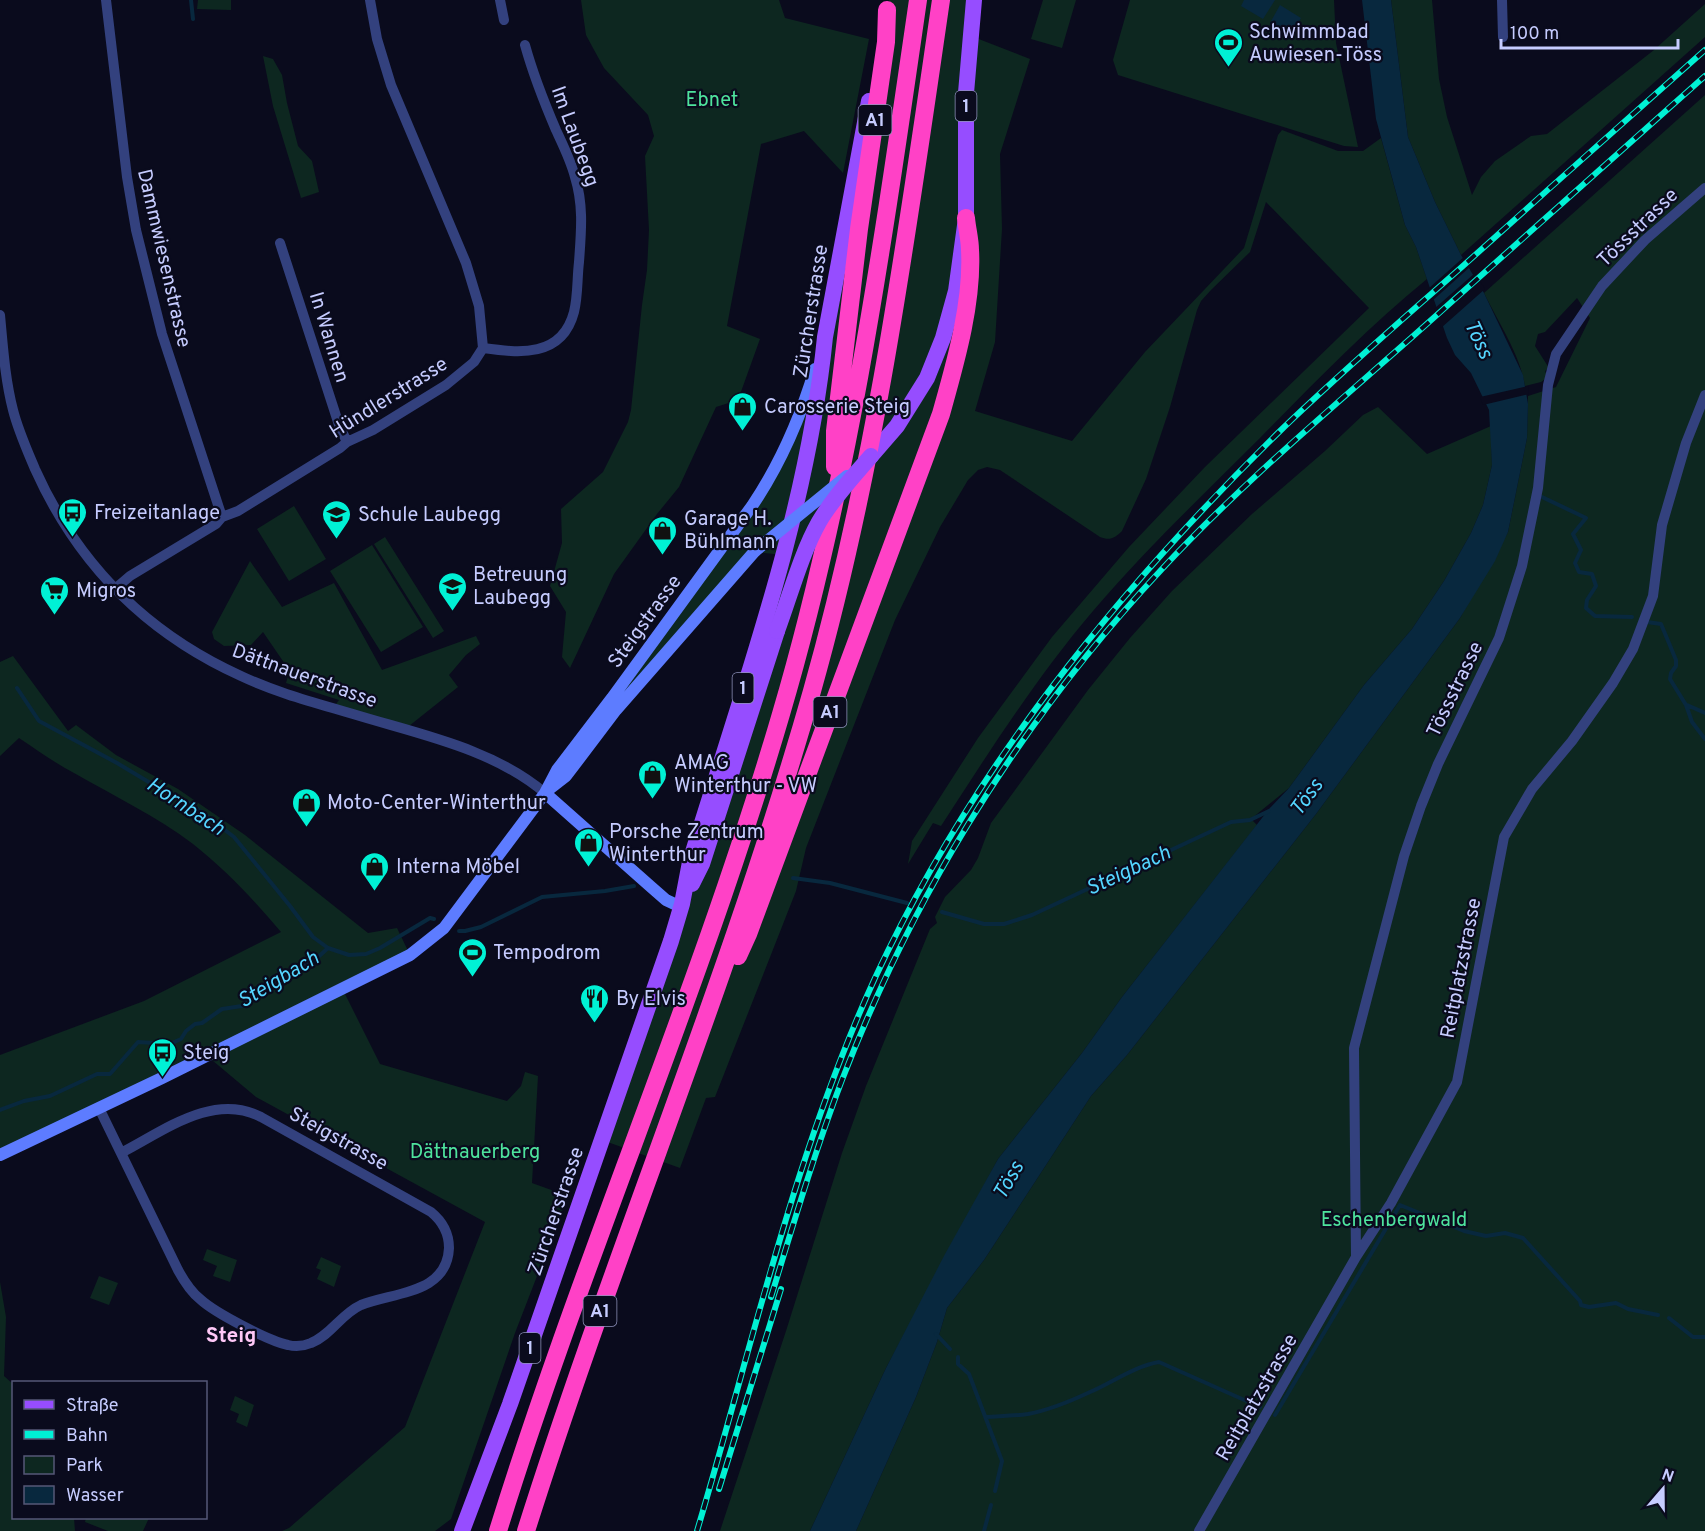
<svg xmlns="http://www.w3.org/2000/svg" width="1705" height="1531" font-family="Overpass,sans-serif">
  <rect width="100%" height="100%" fill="#0a0b1d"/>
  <path fill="#0d2720" d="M198 0H231V10L197 9Z
    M581 0H779L785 18 869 39 843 173 804 131 761 144 727 326 760 339 738 400 716 407 679 487 657 514 614 574 570 668 562 657 566 612 550 586 562 543 561 509 603 472 628 422 631 410 642 305 647 270 649 230 645 156 654 136 648 115 604 68 593 48 586 35Z
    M889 0H974L971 36 1030 59 1000 154 1002 229 995 342 975 411 1072 441 1145 352 1244 248 1278 135 1282 130 1338 151H1363L1381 138 1405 225 1416 247 1427 279C1368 327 1314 383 1260 438 1203 495 1145 550 1093 611 1036 678 989 752 941 826L933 823 908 864 912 841 978 738 1052 637 1129 547 1205 467 1369 308 1266 202 1250 252 1211 290 1201 301 1197 310 1170 407 1146 479 1122 531C1115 538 1110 541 1100 537L1000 470 987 467 978 470 968 480 940 527 895 620 806 848 796 891 715 1097 706 1098 680 1168 602 1140 783 555 755 552 626 698H612L752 506 809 388Z
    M1043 0H1076L1062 48 1031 39Z
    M1130 0H1334L1336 43 1358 147 1344 146 1118 75 1113 60Z
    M1391 0H1432L1439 79 1447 117 1472 195 1481 177 1495 161 1531 136 1547 134 1654 50 1705 4V37L1461 255 1435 202 1408 137Z
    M263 56 273 59 282 75 287 103 298 146 312 161 319 192 301 198 273 106Z
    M1705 95V1531H856L916 1397 937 1342 947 1308 984 1260 1091 1096 1127 1055 1316 814 1460 618 1508 532 1527 438 1528 396 1556 387 1590 318 1577 298 1545 332 1538 334 1535 346 1549 368 1545 371 1548 377 1541 382 1525 386C1520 354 1498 322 1484 293Z
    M1378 407 1427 454 1491 426 1492 465 1483 505 1471 533 1444 581 1412 629 1364 685 1289 788 1251 819 1257 825 1122 997 1082 1053 998 1159 886 1368 810 1531H720L786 1331 842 1153 866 1086 930 929 937 923 935 917 945 897 971 870 978 858 991 823 1088 690 1130 638 1172 591 1252 514 1325 451 1363 415Z
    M294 506 326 559 289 581 257 529Z
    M385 537 444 631 433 638 374 544Z
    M372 545 423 627 381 652 330 571Z
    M250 561 282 607 334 583 382 670 476 636 480 644 466 655 449 675 458 687 404 730 333 708 339 700 286 683 289 673 287 667 263 632 251 645 224 646 214 639 212 632Z
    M13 656 68 731 76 725 116 755 178 789 245 835 368 933 397 928 410 955 342 988 380 1064 507 1101 521 1086 525 1072 538 1076 532 1183 568 1196 515 1333 451 1519 435 1531H282L289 1528 405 1427 485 1222 256 1097 206 1055 0 1155V1055L144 1001 281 932C254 900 226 870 193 844 156 816 114 796 74 773 55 763 37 750 19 738L0 756V662Z
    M207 1249 237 1260 230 1282 213 1276 217 1266 203 1260Z
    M321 1257 341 1266 334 1287 317 1279 321 1270 316 1268Z
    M99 1276 118 1283 109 1305 90 1298Z
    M0 1282 6 1317 4 1376 13 1384 14 1518H74L75 1531H0Z
    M235 1396 254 1405 247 1427 236 1422 239 1414 230 1410Z
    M86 1518H149L143 1531H108L85 1522Z"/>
  <path fill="#08283e" d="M1244 0H1275L1263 19 1241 6Z
    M1362 0H1391L1408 137 1435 202 1461 255 1484 293 1523 375 1528 404 1527 438 1508 532 1495 561 1460 618 1316 814 1127 1055 1091 1096 984 1260 947 1308 937 1342 916 1397 856 1531H810L886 1368 945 1254 998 1159 1082 1053 1122 997 1269 809 1289 788 1364 685 1412 629 1444 581 1471 533 1483 505 1492 465 1489 410 1471 373 1455 355 1447 338 1416 247 1405 225 1376 119Z
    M1280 5 1301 18 1290 36 1270 23Z"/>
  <path fill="#0a0b1d" d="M1465 256 1471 266 1432 301 1428 289Z
    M1475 273 1485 289 1441 328 1434 309Z
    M1528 386 1529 394 1483 405 1480 397Z"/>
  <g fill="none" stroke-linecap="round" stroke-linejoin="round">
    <path stroke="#08283e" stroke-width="4" d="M191 0 193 19
      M1542 497 1586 518 1573 534 1581 550 1575 563 1579 572 1592 574 1596 586 1587 600 1586 608 1595 616 1632 617
      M1647 622 1661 624 1676 660V666L1671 673 1670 679 1686 705 1692 722 1705 739
      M17 688 39 721 117 763 162 790 191 804 234 837 290 906 313 937 328 948 349 955 366 954 380 948 430 918 434 919
      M1687 705 1705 713
      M793 878 830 883 907 903
      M942 912 984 924H1004L1032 915 1231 822 1250 820 1269 811
      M459 931H465L481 927 542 897 605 891 634 886
      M0 1110 24 1101 50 1096 97 1074H110L138 1042 170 1044 181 1039 186 1031 195 1024 202 1023 222 1009 242 1006 252 994 277 983 298 967 316 959 328 948
      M1669 1318 1693 1337H1705
      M936 1334 950 1349
      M958 1357V1364L969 1374 1002 1461 995 1491
      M1275 1415 1400 1205 1464 1231 1486 1236 1505 1233 1523 1238 1580 1301 1581 1305 1589 1307 1616 1303 1628 1309 1658 1315
      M986 1417C1000 1416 1014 1416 1028 1414 1049 1410 1071 1401 1090 1392 1113 1382 1135 1366 1159 1362L1260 1407
      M984 1531 991 1505"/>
    <path stroke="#33417e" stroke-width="10" d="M106 0 127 177 136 230 162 334 222 517
      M500 0 504 20
      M1502 0 1503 37
      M280 243 339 425 347 442
      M0 315C3 347 5 379 13 410 18 430 27 450 35 469 78 565 146 633 241 676 277 693 316 703 353 714 418 734 492 748 545 793
      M483 348C519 353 562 358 574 312 578 296 577 279 579 262 581 233 584 206 575 177 571 161 563 145 556 130 544 102 533 74 525 45
      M116 588 130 576 216 524 222 517 238 511 340 448 347 442 373 430 446 385 474 362 483 348 479 306 466 263 391 85 377 39 370 0
      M99 1108 178 1270C184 1281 190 1291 200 1299 215 1313 269 1341 288 1345 296 1347 304 1346 311 1343 331 1335 341 1314 361 1305 394 1292 447 1294 449 1248 449 1233 442 1221 431 1212L261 1117C213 1092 164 1131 121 1153
      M1356 1257 1354 1048 1404 856 1421 806 1438 764 1499 638 1522 566 1538 488 1548 385 1556 354 1602 286 1645 240 1705 188
      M1199 1531 1356 1257 1391 1203 1457 1082 1504 837 1532 789 1572 741 1613 683 1633 649 1653 596 1662 525 1686 443 1705 395"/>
    <path stroke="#5d7cff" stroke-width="12" d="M548 790 566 776 616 710 755 551
      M545 793 650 886 666 900 681 907
      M0 1155 162 1078 410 955 444 928 545 793 557 770 612 698 752 506C781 463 800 419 815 369"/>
    <path stroke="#964dff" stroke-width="16" d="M871 456 897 426 927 378 943 338 956 291 966 218V93L974 0
      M692 884 702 864 777 631
      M462 1531 510 1404 671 941 682 904 690 862C742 690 807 517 825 337L869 101"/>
    <path stroke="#ff41c6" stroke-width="18" d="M835 467V431L859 229 886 42 887 10
      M738 956 748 934 941 414C955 364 973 303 970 250 970 240 967 229 966 218
      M498 1531C583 1256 700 991 781 714 850 480 883 241 918 0
      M526 1531C615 1249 731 976 812 691 876 465 907 232 941 0"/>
    <defs>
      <path id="rail" d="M771 1297C793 1225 815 1151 842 1080 876 992 918 906 967 826 1023 734 1089 647 1162 569 1239 486 1326 413 1411 338 1509 251 1607 163 1705 76
        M719 1489 781 1289
        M697 1531C753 1344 793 1157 875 978 972 769 1116 592 1279 432 1339 374 1402 320 1464 265 1544 193 1625 121 1705 50"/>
    </defs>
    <use href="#rail" stroke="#00f1d5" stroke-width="6"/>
    <use href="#rail" stroke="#0a0b1d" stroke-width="4" stroke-dasharray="11" stroke-linecap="butt"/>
    <path stroke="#5d7cff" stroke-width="12" d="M755 551 847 476"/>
    <path stroke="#964dff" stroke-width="16" d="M777 631C790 596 801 554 819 522 833 498 853 477 871 456"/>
  </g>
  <defs>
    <symbol id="stadium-pin" viewBox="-11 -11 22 30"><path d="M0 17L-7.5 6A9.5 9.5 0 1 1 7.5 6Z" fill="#00f1d5" stroke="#0a0b1d"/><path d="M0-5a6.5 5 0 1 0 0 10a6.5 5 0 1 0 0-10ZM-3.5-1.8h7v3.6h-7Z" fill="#111"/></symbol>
    <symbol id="shop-pin" viewBox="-11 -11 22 30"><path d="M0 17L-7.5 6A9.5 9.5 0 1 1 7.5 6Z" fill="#00f1d5" stroke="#0a0b1d"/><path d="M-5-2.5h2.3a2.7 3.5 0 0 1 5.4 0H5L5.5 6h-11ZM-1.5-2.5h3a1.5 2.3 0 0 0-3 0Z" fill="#111"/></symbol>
    <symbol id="bus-pin" viewBox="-11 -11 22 30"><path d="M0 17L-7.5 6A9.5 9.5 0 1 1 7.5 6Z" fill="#00f1d5" stroke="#0a0b1d"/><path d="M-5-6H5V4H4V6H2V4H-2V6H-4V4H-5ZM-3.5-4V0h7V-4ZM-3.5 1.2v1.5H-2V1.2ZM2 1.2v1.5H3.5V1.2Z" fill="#111"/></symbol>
    <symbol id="school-pin" viewBox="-11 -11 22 30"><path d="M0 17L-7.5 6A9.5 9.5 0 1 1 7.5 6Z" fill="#00f1d5" stroke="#0a0b1d"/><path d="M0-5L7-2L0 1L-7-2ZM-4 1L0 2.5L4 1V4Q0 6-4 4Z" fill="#111"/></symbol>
    <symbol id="supermarket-pin" viewBox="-11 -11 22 30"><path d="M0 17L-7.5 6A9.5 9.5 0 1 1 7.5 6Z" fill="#00f1d5" stroke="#0a0b1d"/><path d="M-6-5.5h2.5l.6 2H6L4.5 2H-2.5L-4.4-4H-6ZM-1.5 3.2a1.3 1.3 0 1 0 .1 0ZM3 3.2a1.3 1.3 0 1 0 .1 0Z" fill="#111"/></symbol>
    <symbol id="restaurant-pin" viewBox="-11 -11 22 30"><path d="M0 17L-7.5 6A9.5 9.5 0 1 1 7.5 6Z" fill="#00f1d5" stroke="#0a0b1d"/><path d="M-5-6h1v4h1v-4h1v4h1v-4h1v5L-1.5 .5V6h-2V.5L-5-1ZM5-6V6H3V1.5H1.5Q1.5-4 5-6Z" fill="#111"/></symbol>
  </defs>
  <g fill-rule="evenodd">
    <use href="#stadium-pin" x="1212" y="26" width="33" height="45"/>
    <use href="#shop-pin" x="726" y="390" width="33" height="45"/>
    <use href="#bus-pin" x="56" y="496" width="33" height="45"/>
    <use href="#school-pin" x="320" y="498" width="33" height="45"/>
    <use href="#shop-pin" x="646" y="514" width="33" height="45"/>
    <use href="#school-pin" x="436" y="570" width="33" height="45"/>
    <use href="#supermarket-pin" x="38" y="574" width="33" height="45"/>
    <use href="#shop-pin" x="636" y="758" width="33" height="45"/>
    <use href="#shop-pin" x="290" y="786" width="33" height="45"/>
    <use href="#shop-pin" x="572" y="826" width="33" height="45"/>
    <use href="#shop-pin" x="358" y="850" width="33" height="45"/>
    <use href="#stadium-pin" x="456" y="936" width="33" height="45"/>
    <use href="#restaurant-pin" x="578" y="982" width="33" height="45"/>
    <use href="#bus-pin" x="146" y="1036" width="33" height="45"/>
  </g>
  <g text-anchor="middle" stroke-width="4.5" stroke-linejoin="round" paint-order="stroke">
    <g fill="#0a0b1d" stroke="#8e92bb" stroke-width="1.5">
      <rect x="955.5" y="91" width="21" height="30" rx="4.5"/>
      <rect x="858.5" y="105" width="33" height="30" rx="4.5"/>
      <rect x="732.5" y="673" width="21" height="30" rx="4.5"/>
      <rect x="813.5" y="697" width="33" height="30" rx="4.5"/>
      <rect x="583.5" y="1296" width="33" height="30" rx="4.5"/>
      <rect x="519.5" y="1333" width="21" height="30" rx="4.5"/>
    </g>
    <g font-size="18" font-weight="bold" fill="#c6ccff">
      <text x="966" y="112">1</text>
      <text x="875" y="126">A1</text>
      <text x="743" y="694">1</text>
      <text x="830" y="718">A1</text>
      <text x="600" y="1317">A1</text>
      <text x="530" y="1354">1</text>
    </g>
    <g font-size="20" fill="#c6ccff" stroke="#0a0b1d" text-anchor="start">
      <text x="1249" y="38">Schwimmbad<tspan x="1249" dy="23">Auwiesen-Töss</tspan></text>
      <text x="764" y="413">Carosserie Steig</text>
      <text x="94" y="519">Freizeitanlage</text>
      <text x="358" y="521">Schule Laubegg</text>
      <text x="684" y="525">Garage H.<tspan x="684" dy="23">Bühlmann</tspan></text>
      <text x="473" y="581">Betreuung<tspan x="473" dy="23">Laubegg</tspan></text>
      <text x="76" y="597">Migros</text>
      <text x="674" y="769">AMAG<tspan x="674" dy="23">Winterthur - VW</tspan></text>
      <text x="327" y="809">Moto-Center-Winterthur</text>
      <text x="609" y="838">Porsche Zentrum<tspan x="609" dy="23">Winterthur</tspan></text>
      <text x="396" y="873">Interna Möbel</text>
      <text x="493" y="959">Tempodrom</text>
      <text x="616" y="1005">By Elvis</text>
      <text x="183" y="1059">Steig</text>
    </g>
    <g font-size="20" fill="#4ee39d" stroke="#0a0b1d">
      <text x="712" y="106">Ebnet</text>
      <text x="475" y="1158">Dättnauerberg</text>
      <text x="1394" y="1226">Eschenbergwald</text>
    </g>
    <g font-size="20" fill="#c6ccff" stroke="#0a0b1d">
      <text transform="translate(576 136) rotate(70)" y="7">Im Laubegg</text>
      <text transform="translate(1637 227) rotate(-44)" y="7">Tössstrasse</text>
      <text transform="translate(165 258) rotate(77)" y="7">Dammwiesenstrasse</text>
      <text transform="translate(810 311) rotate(-81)" y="7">Zürcherstrasse</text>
      <text transform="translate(330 337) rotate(73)" y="7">In Wannen</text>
      <text transform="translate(388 397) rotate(-32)" y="7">Hündlerstrasse</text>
      <text transform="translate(644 621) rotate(-54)" y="7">Steigstrasse</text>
      <text transform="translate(305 675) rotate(20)" y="7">Dättnauerstrasse</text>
      <text transform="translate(1454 689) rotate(-64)" y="7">Tössstrasse</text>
      <text transform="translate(1460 968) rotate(-79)" y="7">Reitplatzstrasse</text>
      <text transform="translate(339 1138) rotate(29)" y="7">Steigstrasse</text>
      <text transform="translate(555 1211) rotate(-71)" y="7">Zürcherstrasse</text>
      <text transform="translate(1256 1397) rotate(-60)" y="7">Reitplatzstrasse</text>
    </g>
    <g font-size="21" font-style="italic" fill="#54d5ff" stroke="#0a0b1d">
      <text transform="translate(1479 339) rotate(65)" y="7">Töss</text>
      <text transform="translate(1306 797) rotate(-54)" y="7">Töss</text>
      <text transform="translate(186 806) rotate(33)" y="7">Hornbach</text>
      <text transform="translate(1128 870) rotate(-25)" y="7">Steigbach</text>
      <text transform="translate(278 979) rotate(-31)" y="7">Steigbach</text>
      <text transform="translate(1008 1180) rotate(-60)" y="7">Töss</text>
    </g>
    <g font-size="21" font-weight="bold" fill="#ffc8f7" stroke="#0a0b1d">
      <text x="231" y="1342">Steig</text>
    </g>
  </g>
  <rect x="12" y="1381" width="195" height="138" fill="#0a0b1d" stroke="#555877" stroke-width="1.5"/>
  <rect x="24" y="1400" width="30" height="9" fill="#964dff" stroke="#555877" stroke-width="1.5"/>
  <text x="66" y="1411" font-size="18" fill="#c6ccff">Straße</text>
  <rect x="24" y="1430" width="30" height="9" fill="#00f1d5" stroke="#555877" stroke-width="1.5"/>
  <text x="66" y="1441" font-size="18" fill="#c6ccff">Bahn</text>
  <rect x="24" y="1456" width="30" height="18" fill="#0d2720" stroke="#555877" stroke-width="1.5"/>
  <text x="66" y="1471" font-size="18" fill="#c6ccff">Park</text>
  <rect x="24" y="1486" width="30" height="18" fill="#08283e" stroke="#555877" stroke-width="1.5"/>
  <text x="66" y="1501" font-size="18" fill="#c6ccff">Wasser</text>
  <g transform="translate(1663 1489) rotate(20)" stroke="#0a0b1d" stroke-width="4.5" paint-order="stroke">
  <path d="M0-4.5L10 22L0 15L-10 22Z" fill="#c6ccff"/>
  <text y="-9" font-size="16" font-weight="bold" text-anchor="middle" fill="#c6ccff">N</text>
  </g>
  <path d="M1501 39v9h177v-9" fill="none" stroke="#c6ccff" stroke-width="3"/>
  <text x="1510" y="39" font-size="18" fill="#c6ccff" stroke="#0a0b1d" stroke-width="4.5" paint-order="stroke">100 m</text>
</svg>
